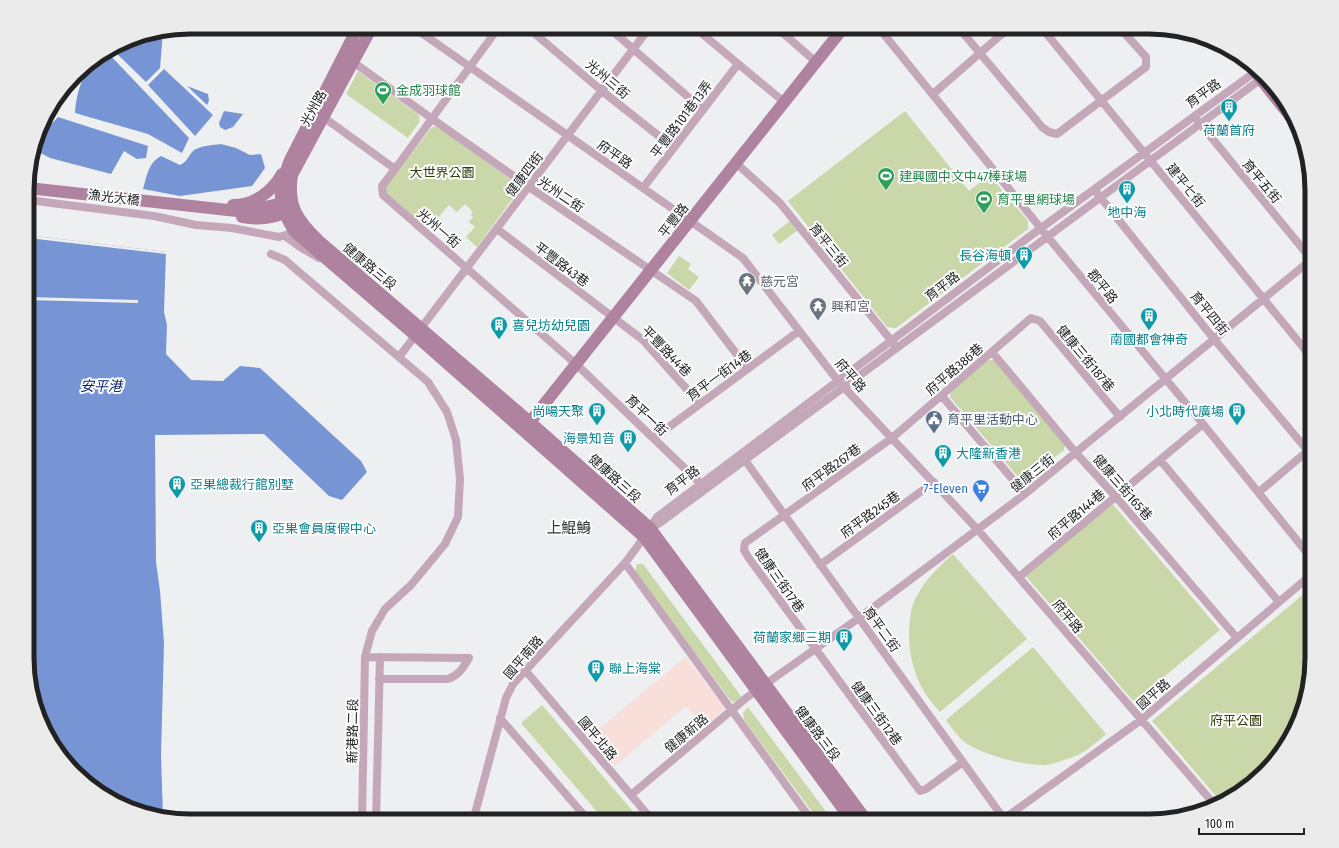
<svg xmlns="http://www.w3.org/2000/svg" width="1339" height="848" font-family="'Fira Sans Condensed','Noto Sans TC',sans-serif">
  <rect width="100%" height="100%" fill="#eeeff0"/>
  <path fill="#f9dfd9" d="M686 657 724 706V711L704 727 686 706 615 766 589 737Z"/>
  <path fill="#c9d7a9" d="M358 71 419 115 420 121 408 138 346 94Z
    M905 111 969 191 989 175 1028 221V229L896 328 887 327 788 201Z
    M437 126 517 184 519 190 477 247 466 237 475 227 469 222 473 217 471 215 473 212 465 204 457 212 449 205 437 219 426 209 416 219 386 193 385 188 431 128Z
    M790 221 797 231 779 244 772 235Z
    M679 256 691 264 688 269 699 277 689 290 667 273Z
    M988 360H994L1065 444 1064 450 1025 480 1019 478 950 397 951 392Z
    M1110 501 1220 630 1134 702 1024 574Z
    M953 554 1027 639 940 712C935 706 929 700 925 693 911 671 907 644 910 619 911 615 911 611 912 607 919 586 936 569 953 554Z
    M637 564H643L741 696 739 699 734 702 731 701 635 572Z
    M1312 587V668L1303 710 1285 748 1230 799 1221 802 1152 721Z
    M1033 647 1106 734C1098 741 1089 749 1080 754 1071 758 1054 764 1045 765 1025 766 979 754 963 741 957 735 951 727 946 720Z
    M542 705 641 821H605L521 723Z
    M748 707 833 821H819L744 720 743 713Z"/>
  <path fill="#7795d4" d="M163 32 160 68 146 82 112 49 128 39Z
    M107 52 189 138 182 153 148 134 75 113C76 94 82 73 97 59 100 56 104 54 107 52Z
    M164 69 213 115 195 136 148 85Z
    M187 86 208 94 209 101 207 105Z
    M224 111 243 114 233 127 225 130 220 127 219 123Z
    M58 117 148 146 146 158 137 159 124 151 111 174 50 158 35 150 37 140Z
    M221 144 236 148 250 155 261 154 265 168 252 186 180 196 143 189C147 176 148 163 161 156L180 165C188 161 187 157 193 151 198 146 214 145 221 144Z
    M28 235 166 252 164 312 167 325 166 354 191 380 223 381 240 366 260 368 361 461 367 472 342 500 329 496 264 434 155 435 156 562 160 591 164 643 161 755 163 817 138 812 100 794 49 740 28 679Z"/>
  <path fill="#eeeff0" d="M28 235 166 252V254L28 238Z
    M28 297 138 300V303L28 300Z"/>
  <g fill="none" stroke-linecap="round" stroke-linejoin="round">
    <path stroke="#c5a7ba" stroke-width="8" d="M413 27 743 258 838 381 978 530 1214 804
      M527 27 602 91 674 148
      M608 27 703 110
      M694 27 784 102
      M776 27 816 62
      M878 27 1047 236 1203 424 1312 559
      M958 27 1042 127 1049 132 1057 134 1146 67V57L1119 27
      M1041 27 1312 358
      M349 59 431 118 529 187 696 301 748 369
      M933 94 1010 27
      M319 114 395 169 382 186 383 195 576 364 701 484
      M1197 120 1312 260
      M736 163 780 203 894 344
      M395 169 499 27
      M643 188 738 64
      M1097 193 1214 339 1308 451
      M28 200 154 216 196 225 232 228 279 237 295 232
      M497 229 643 340 700 404
      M285 236 300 247 319 258
      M271 254 285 260 428 382 447 412 456 440 460 479 458 517 445 544 411 585 385 609 372 631 365 657
      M992 352 1076 453 1116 497 1237 638
      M399 357 650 27
      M941 395 1025 494
      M654 438 799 331
      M742 456 1004 819
      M1160 460 1279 602
      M1259 492 1311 448
      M651 528 661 522 1261 79
      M625 563 812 821
      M820 565 934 482
      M1019 577 1203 424
      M525 670 653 821
      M500 718 589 821
      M963 762 926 789 920 791 748 557 744 550 745 543 892 438 1031 318 1040 321 1120 417
      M631 795 746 698 859 618 1025 494 1312 259
      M362 821 365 657 469 658C463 668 459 675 448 679H379
      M376 821 380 657
      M473 821 506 698 513 684 625 563 637 547 657 517 1041 228 1255 72
      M1001 821 1141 720 1312 574"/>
    <path stroke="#af83a0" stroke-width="12" d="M358 27 290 160C278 191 276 203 295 232L416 336 644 537 852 821
      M372 27 292 175C287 206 298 221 319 241L530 422 650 528 867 821
      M1248 63 1294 121
      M28 188 246 212 282 203 289 205
      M233 205C254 205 272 192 282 174
      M242 217C256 220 278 219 289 209
      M526 427 844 27"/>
  </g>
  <defs>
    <symbol id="stadium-pin" viewBox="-11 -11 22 30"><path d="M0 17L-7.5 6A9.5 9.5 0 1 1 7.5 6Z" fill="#2e9e5b" stroke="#fcfdfd"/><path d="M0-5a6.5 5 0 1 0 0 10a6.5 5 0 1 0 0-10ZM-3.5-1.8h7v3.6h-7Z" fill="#fff"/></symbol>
    <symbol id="building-pin" viewBox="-11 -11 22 30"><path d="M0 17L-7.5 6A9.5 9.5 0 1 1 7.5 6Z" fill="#0f9aa8" stroke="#fcfdfd"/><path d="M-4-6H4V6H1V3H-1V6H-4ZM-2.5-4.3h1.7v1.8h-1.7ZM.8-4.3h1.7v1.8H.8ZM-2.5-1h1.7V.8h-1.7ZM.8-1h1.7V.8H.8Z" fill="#fff"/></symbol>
    <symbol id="temple-pin" viewBox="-11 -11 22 30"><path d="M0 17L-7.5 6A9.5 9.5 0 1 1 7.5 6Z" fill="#6b7280" stroke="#fcfdfd"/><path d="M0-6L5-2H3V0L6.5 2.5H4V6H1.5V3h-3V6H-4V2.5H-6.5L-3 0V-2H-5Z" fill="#fff"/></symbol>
    <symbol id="civic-pin" viewBox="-11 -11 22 30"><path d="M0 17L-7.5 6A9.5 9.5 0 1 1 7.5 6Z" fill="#5c6f8a" stroke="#fcfdfd"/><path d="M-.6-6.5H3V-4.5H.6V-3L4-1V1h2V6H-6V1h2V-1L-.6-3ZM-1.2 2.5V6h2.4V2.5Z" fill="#fff"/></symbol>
    <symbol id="supermarket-pin" viewBox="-11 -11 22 30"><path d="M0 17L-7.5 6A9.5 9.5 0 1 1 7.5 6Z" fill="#3f7fe0" stroke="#fcfdfd"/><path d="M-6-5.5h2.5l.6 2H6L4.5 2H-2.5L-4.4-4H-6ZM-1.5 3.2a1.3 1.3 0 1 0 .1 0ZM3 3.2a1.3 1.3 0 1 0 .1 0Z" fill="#fff"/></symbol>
  </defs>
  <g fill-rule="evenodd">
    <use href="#stadium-pin" x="373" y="80" width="20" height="27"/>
    <use href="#building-pin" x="1219" y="97" width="20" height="27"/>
    <use href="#stadium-pin" x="876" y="166" width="20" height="27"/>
    <use href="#building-pin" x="1117" y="179" width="20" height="27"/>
    <use href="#stadium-pin" x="974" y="189" width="20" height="27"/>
    <use href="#building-pin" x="1014" y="245" width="20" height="27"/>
    <use href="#temple-pin" x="737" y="271" width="20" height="27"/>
    <use href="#temple-pin" x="808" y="296" width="20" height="27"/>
    <use href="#building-pin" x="1139" y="306" width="20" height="27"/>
    <use href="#building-pin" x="489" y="315" width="20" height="27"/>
    <use href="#building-pin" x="587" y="401" width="20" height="27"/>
    <use href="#building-pin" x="1227" y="401" width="20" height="27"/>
    <use href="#civic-pin" x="924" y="409" width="20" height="27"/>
    <use href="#building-pin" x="618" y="428" width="20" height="27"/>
    <use href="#building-pin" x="933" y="443" width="20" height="27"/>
    <use href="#building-pin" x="167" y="474" width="20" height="27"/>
    <use href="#supermarket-pin" x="971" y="478" width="20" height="27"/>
    <use href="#building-pin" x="249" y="518" width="20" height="27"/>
    <use href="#building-pin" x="834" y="627" width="20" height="27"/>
    <use href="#building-pin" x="586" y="658" width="20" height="27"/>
  </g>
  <g text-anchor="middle" stroke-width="4" stroke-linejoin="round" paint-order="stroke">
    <g font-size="13" fill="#222223" stroke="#fcfdfd">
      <text transform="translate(608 79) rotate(40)" y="5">光州三街</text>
      <text transform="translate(1203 93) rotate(-36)" y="5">育平路</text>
      <text transform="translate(313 108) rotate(-61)" y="5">光州路</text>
      <text transform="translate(681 119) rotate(-53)" y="5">平豐路101巷13弄</text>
      <text transform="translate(615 154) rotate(35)" y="5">府平路</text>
      <text transform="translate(524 174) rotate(-53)" y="5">健康四街</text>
      <text transform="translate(1262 181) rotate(50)" y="5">育平五街</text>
      <text transform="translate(1186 185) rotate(51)" y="5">建平七街</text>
      <text transform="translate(561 194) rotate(34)" y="5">光州二街</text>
      <text transform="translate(114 197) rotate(7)" y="5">漁光大橋</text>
      <text transform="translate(673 220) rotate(-52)" y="5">平豐路</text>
      <text transform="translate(439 228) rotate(41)" y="5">光州一街</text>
      <text transform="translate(829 245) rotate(51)" y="5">育平三街</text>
      <text transform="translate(562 264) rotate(37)" y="5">平豐路43巷</text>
      <text transform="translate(370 266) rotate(40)" y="5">健康路三段</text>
      <text transform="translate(942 286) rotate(-37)" y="5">育平路</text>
      <text transform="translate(1103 286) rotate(51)" y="5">郡平路</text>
      <text transform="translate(1210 313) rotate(51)" y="5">育平四街</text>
      <text transform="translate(667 351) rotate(46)" y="5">平豐路44巷</text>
      <text transform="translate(1086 358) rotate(50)" y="5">健康三街187巷</text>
      <text transform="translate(954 369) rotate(-41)" y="5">府平路386巷</text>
      <text transform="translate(719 375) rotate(-36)" y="5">育平一街14巷</text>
      <text transform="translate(851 375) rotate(49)" y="5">府平路</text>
      <text transform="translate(647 415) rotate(44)" y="5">育平一街</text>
      <text transform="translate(831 467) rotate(-36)" y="5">府平路267巷</text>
      <text transform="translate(1032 473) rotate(-39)" y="5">健康三街</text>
      <text transform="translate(615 478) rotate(42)" y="5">健康路三段</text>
      <text transform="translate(682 480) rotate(-37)" y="5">育平路</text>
      <text transform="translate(1123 487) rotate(49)" y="5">健康三街165巷</text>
      <text transform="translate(870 514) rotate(-36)" y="5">府平路245巷</text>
      <text transform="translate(1076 514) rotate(-40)" y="5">府平路144巷</text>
      <text transform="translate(780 580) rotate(55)" y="5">健康三街17巷</text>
      <text transform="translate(1068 616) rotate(50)" y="5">府平路</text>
      <text transform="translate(882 629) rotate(54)" y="5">育平二街</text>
      <text transform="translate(523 657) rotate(-49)" y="5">國平南路</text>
      <text transform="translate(1153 694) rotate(-41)" y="5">國平路</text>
      <text transform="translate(877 713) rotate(54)" y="5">健康三街12巷</text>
      <text transform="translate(352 731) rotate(-89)" y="5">新港路二段</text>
      <text transform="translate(686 733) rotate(-40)" y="5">健康新路</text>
      <text transform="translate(818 733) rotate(53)" y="5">健康路三段</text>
      <text transform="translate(598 738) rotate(50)" y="5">國平北路</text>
    </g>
    <g font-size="13" fill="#27864d" stroke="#fcfdfd" text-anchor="start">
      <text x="396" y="95">金成羽球館</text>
      <text x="899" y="181">建興國中文中47棒球場</text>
      <text x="997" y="204">育平里網球場</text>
    </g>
    <g font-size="13" fill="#0d838f" stroke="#fcfdfd" text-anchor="end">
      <text x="1229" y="135" text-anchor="middle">荷蘭首府</text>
      <text x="1127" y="217" text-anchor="middle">地中海</text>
      <text x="1011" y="260">長谷海頓</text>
      <text x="512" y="330" text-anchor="start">喜兒坊幼兒園</text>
      <text x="1149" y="344" text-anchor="middle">南國都會神奇</text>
      <text x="584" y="416">尚暘天聚</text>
      <text x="1224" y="416">小北時代廣場</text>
      <text x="615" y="443">海景知音</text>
      <text x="956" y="458" text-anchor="start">大隆新香港</text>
      <text x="190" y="489" text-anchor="start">亞果總裁行館別墅</text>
      <text x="272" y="533" text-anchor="start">亞果會員度假中心</text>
      <text x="831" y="642">荷蘭家鄉三期</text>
      <text x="609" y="673" text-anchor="start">聯上海棠</text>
    </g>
    <g font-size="13" fill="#323e05" stroke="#fcfdfd">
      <text x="442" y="177">大世界公園</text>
      <text x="1236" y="725">府平公園</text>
    </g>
    <g font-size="13" fill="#5b616d" stroke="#fcfdfd" text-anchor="start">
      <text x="760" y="286">慈元宮</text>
      <text x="831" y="311">興和宮</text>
    </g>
    <g font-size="13" fill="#4e5e75" stroke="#fcfdfd" text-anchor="start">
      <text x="947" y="424">育平里活動中心</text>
    </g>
    <g font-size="13" fill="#366cbe" stroke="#fcfdfd" text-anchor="end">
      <text x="968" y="493">7-Eleven</text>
    </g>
    <g font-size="14" font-style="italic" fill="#0d2770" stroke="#fcfdfd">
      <text x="101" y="391">安平港</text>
    </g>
    <g font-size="15" fill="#373839" stroke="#fcfdfd">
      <text x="569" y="533">上鯤鯓</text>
    </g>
  </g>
  <path d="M0 0H1339V848H0ZM190 34H1149A156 156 0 0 1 1305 190V658A156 156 0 0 1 1149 814H190A156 156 0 0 1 34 658V190A156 156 0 0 1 190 34Z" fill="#ebebec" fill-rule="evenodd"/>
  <path fill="none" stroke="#222223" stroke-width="5" d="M190 34H1149A156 156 0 0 1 1305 190V658A156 156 0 0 1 1149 814H190A156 156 0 0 1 34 658V190A156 156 0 0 1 190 34Z"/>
  <path d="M1199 828v6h105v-6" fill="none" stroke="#222223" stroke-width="2"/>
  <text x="1205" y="828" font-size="12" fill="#222223" stroke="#fcfdfd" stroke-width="3" paint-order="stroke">100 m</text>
</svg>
